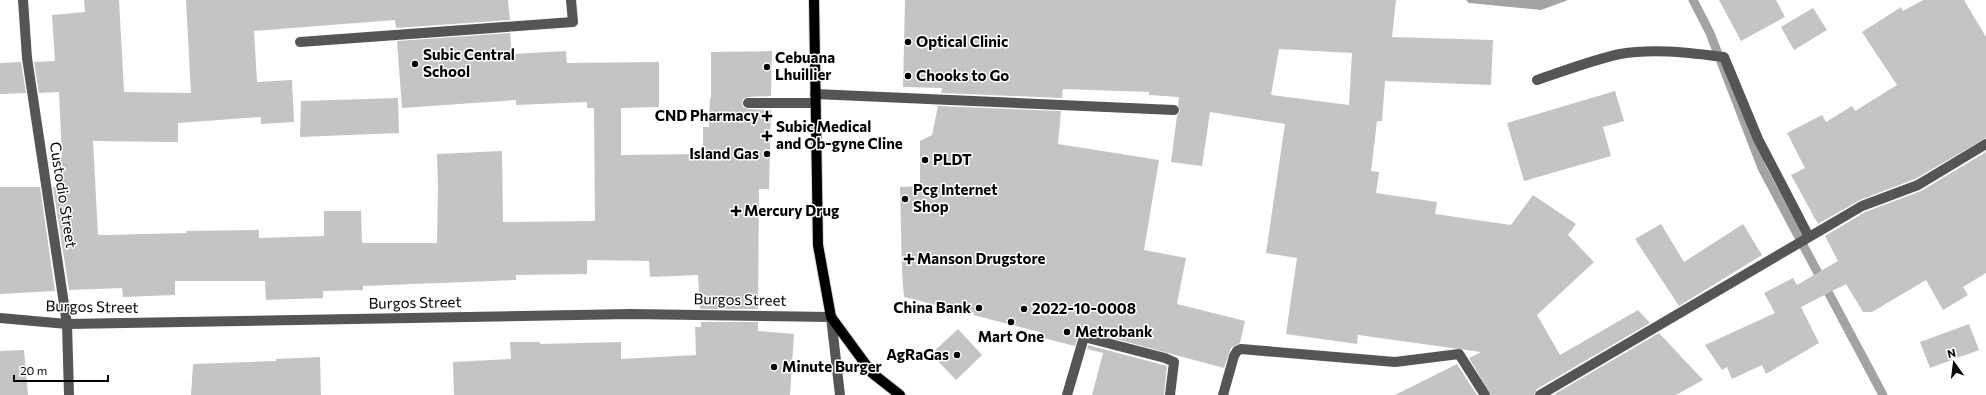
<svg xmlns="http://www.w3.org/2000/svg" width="1986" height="395" font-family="Commissioner,sans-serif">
  <rect width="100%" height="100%" fill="#fff"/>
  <path fill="#a3a3a3" d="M1466 0H1568L1541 10 1469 3Z"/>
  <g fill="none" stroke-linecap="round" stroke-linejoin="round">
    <path stroke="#a3a3a3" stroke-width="9" d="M1693 0 1710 33 1762 168 1883 395"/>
  </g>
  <path fill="#c4c4c4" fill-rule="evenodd" d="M84 0H119L124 92 191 93 186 0H508L510 20 396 28 395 20 254 31 257 82 292 80 294 122 261 124V117L178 123V142L93 141 98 235H107L186 233V231L259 230V238L324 236V211H361L362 243H437L438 186 437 154 502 151 503 222 595 221 594 108H587V102L516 105V100L402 108 397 41 510 33 512 54 566 51 567 63 659 62V107L621 108V155L703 154V127H709L710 98H711V52L772 51 771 96 748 97 743 99 742 103 743 107 748 109 771 110 769 189H759L758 309H700L698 275 650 277 649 261 587 260V274L516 275V280L363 286V290L323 291V298L266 300 265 281H175V295L123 297 122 288 69 290 53 187H59L58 157H62L59 92 39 93 34 62 55 61 52 15 85 12Z
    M905 0H1396L1392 37 1493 40 1491 85 1385 81 1382 121H1377L1371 171 1379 172 1376 193 1437 202 1435 214 1511 225 1533 195 1576 224 1568 235 1594 262 1537 315 1560 355 1638 310 1650 323 1537 389 1534 395H1491L1469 358 1481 352 1358 335 1357 344 1286 334 1297 258 1266 253 1285 124 1210 112 1202 166 1171 162 1177 116 1180 111 1178 105 1179 97 1149 95V92L1063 89 1062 98 941 93 942 88 903 87ZM1279 49 1352 53 1349 105 1271 95Z
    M1719 0H1776L1785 17 1741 41Z
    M1923 0H1964L1986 37V138L1915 179 1860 200 1818 224 1791 175 1805 168 1787 133 1822 115 1826 122 1852 106 1855 111 1897 85 1862 32 1901 7 1903 11Z
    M1813 8 1827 30 1794 50 1781 27Z
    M21 62 26 93 0 94V63Z
    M1615 91 1624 121 1603 127 1611 156 1524 181 1507 123Z
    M398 98 399 133 300 137 301 101Z
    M938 106 1061 111 1058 144 1159 160 1144 250 1186 258 1177 304 1245 321 1240 343 1231 348 1224 368 1086 331 1079 333 1075 346 1039 337 1040 332 973 315 975 313 952 309 904 297 902 272 900 187 920 186V141L932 135Z
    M1986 152V273L1963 287 1968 295 1943 310 1926 280 1872 312H1863L1846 284 1801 307 1819 343 1766 374 1762 365 1732 379 1727 367 1722 370 1705 345 1775 313 1764 293 1793 278 1797 285 1838 261 1825 236 1865 212 1921 191Z
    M0 187H40L55 291 0 294Z
    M1661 224 1684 262 1743 224 1762 255 1679 306 1635 239Z
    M701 322H758V331L794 334 790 395H454L453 362 511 359 510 342H540V344L621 342V359L696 355 695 327H701Z
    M1969 324 1979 350 1930 368 1920 342Z
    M958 329 982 355 956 380 931 354Z
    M1659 333 1703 380 1676 395H1553Z
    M1088 345 1167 366 1164 395H1092L1103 353 1087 349Z
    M24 350 28 395H0V351Z
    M320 357 321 395H191L193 364 276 361V359Z
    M1457 364 1477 395H1395Z"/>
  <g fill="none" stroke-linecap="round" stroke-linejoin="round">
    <defs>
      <path id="major" d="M814 0 818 245 831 317 872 373 900 395"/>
    </defs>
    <use href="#major" stroke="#dbdbdb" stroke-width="12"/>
    <path stroke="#555" stroke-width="10" d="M23 0 27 58 67 324 69 395
      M300 42 573 22 571 0
      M1537 80C1564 71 1592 60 1620 54 1654 48 1690 53 1724 57L1758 139 1809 237
      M815 94 1174 110
      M748 103H815
      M0 318 67 324 631 314 831 317 840 395
      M1067 395 1084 337 1165 358 1174 362 1170 395
      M1223 395 1234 356 1237 351 1241 349 1395 362 1459 354 1485 395
      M1540 395 1862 206 1918 185 1986 144"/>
    <use href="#major" stroke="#000" stroke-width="10"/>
  </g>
  <g fill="#000" stroke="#fff" stroke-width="1.5">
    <circle cx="908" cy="42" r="4"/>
    <circle cx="415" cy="64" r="4"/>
    <circle cx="767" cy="67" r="4"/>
    <circle cx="908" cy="76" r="4"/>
    <path d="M765 110h4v4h4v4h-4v4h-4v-4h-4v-4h4z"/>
    <path d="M765 130h4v4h4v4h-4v4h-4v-4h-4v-4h4z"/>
    <circle cx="767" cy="154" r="4"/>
    <circle cx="925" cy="160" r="4"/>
    <circle cx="905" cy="199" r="4"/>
    <path d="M734 205h4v4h4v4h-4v4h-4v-4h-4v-4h4z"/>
    <path d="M907 253h4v4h4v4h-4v4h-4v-4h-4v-4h4z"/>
    <circle cx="979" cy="308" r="4"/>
    <circle cx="1024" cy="309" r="4"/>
    <circle cx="1011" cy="322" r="4"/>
    <circle cx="1067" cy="332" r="4"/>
    <circle cx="957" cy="355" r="4"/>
    <circle cx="774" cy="367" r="4"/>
  </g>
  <g text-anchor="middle" stroke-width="3" stroke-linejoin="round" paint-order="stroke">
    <g font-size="15" font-weight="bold" fill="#000" stroke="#fff" text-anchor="start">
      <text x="916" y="47">Optical Clinic</text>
      <text x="423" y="60">Subic Central<tspan x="423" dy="17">School</tspan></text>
      <text x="775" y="63">Cebuana<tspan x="775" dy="17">Lhuillier</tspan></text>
      <text x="916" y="81">Chooks to Go</text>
      <text x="759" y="121" text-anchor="end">CND Pharmacy</text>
      <text x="776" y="132">Subic Medical<tspan x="776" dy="17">and Ob-gyne Cline</tspan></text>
      <text x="759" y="159" text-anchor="end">Island Gas</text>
      <text x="933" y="165">PLDT</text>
      <text x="913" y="195">Pcg Internet<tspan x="913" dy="17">Shop</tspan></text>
      <text x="744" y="216">Mercury Drug</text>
      <text x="917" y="264">Manson Drugstore</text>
      <text x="971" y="313" text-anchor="end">China Bank</text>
      <text x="1032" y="314">2022-10-0008</text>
      <text x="1075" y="337">Metrobank</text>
      <text x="1011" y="342" text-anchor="middle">Mart One</text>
      <text x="949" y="360" text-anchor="end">AgRaGas</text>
      <text x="782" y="372">Minute Burger</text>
    </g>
    <g font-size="15" fill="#000" stroke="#fff">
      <text transform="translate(63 195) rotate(81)" y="5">Custodio Street</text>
      <text transform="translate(740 300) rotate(1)" y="5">Burgos Street</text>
      <text transform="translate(415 303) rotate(-1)" y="5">Burgos Street</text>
      <text transform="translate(92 307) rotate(1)" y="5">Burgos Street</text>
    </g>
  </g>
  <g transform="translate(1954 363) rotate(346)" stroke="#ffffff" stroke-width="3" paint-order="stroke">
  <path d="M0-3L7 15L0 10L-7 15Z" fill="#000000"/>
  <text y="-6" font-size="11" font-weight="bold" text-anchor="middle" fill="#000000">N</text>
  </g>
  <path d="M14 375v6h94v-6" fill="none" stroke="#000000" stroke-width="2"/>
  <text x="20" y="375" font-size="12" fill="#000000" stroke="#ffffff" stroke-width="3" paint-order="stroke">20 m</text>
</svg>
